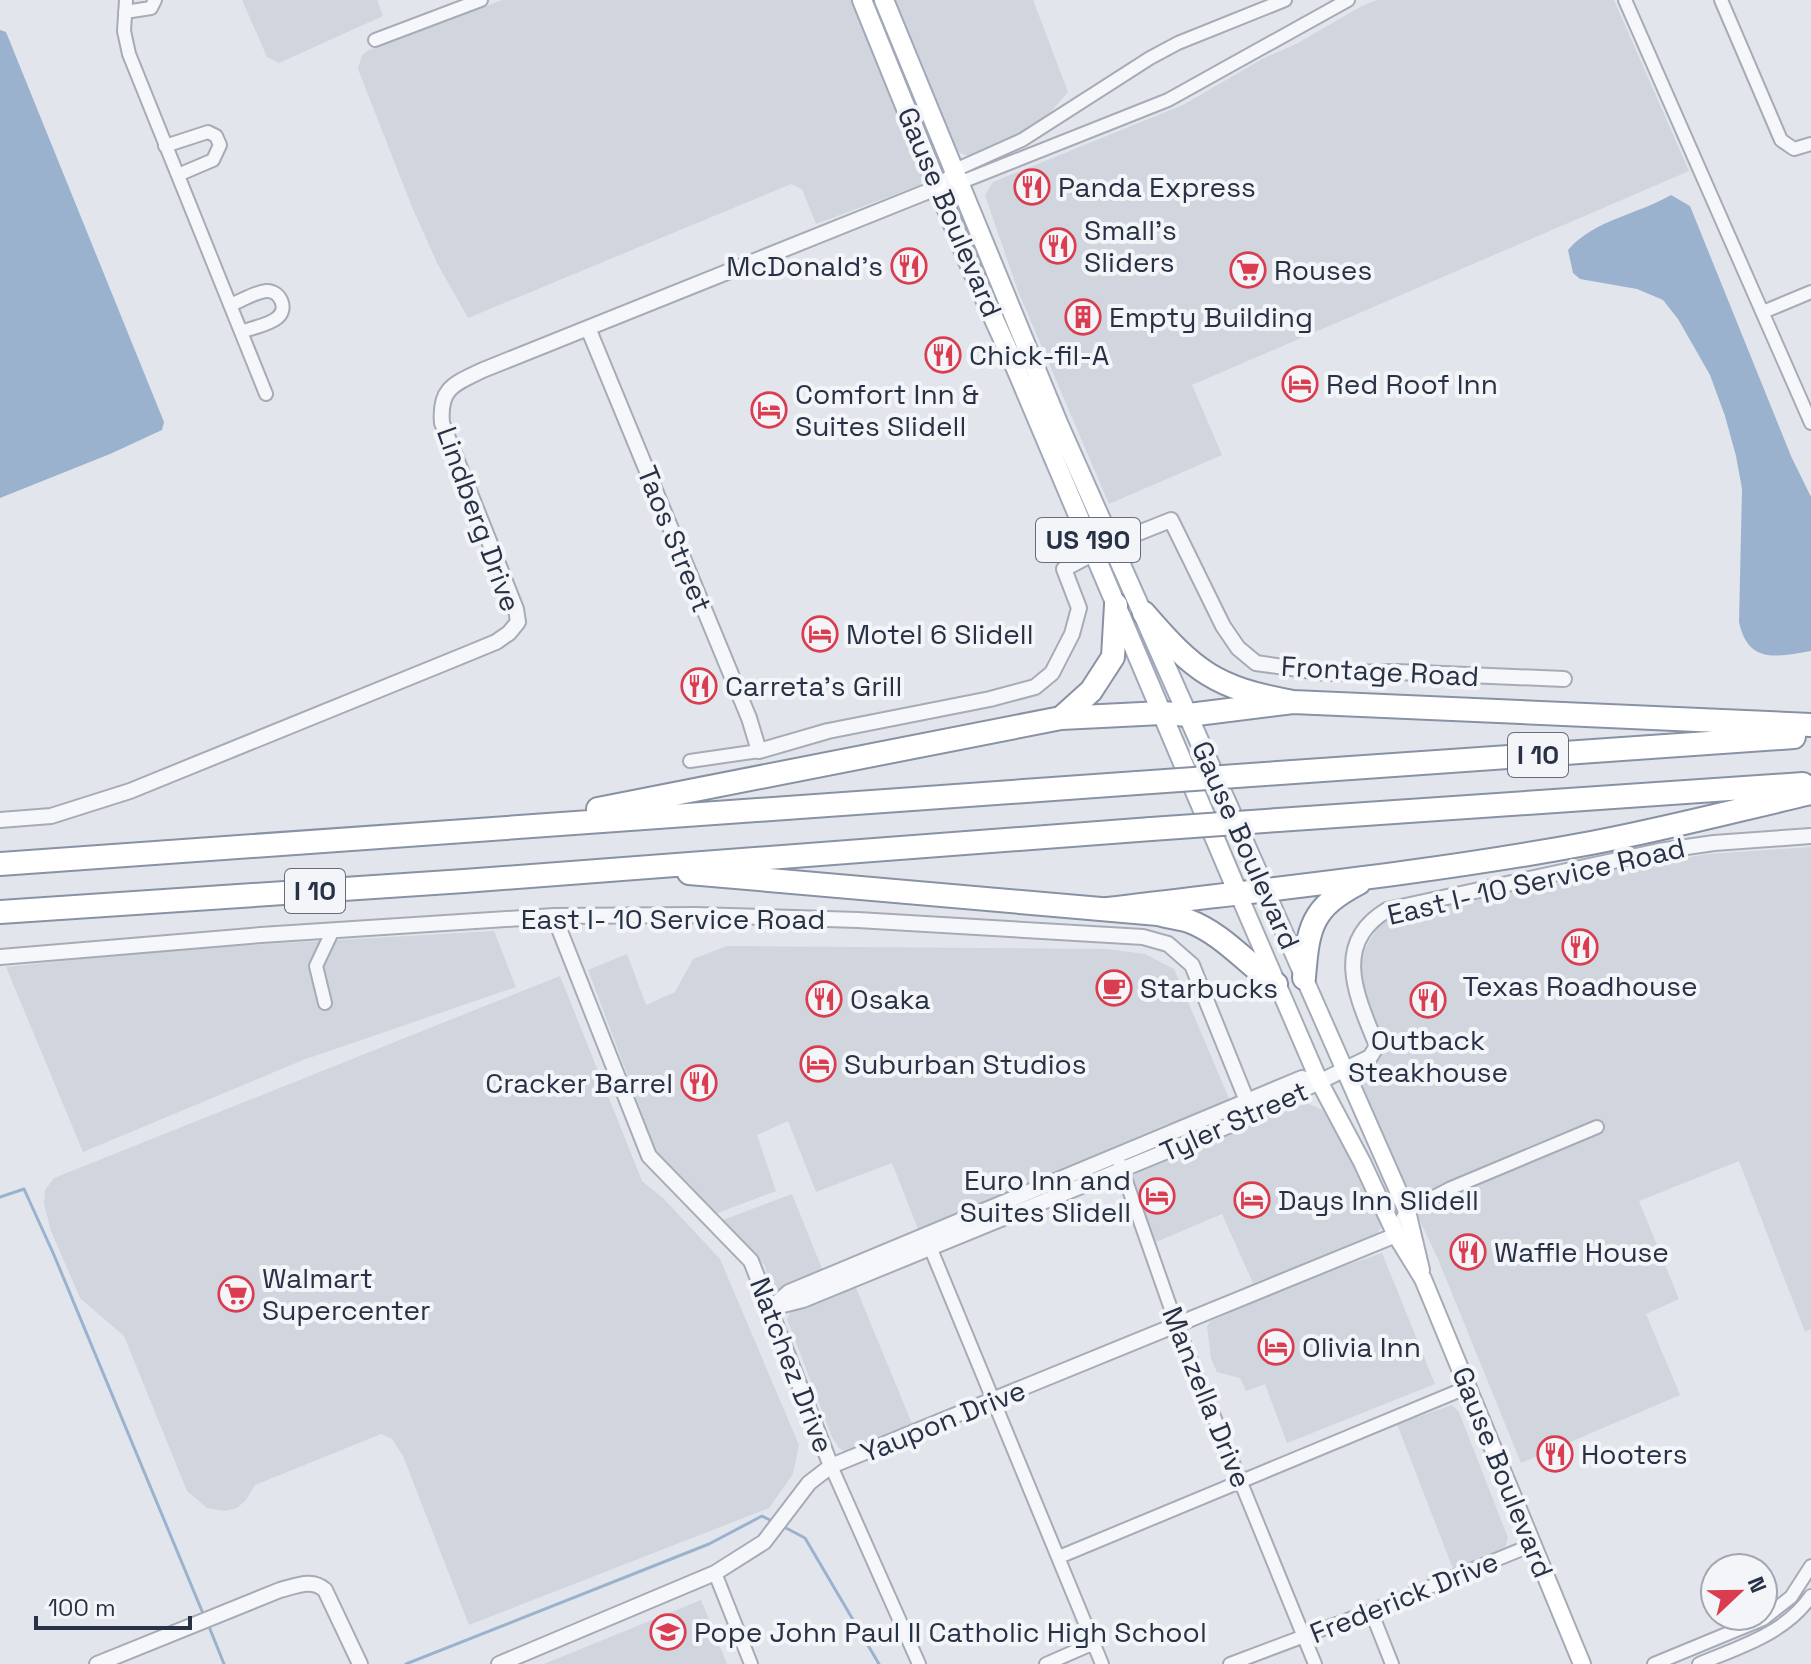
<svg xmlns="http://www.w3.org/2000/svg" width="1811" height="1664" font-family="'Space Grotesk',sans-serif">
  <rect width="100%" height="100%" fill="#e2e6ec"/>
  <path fill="#d0d5de" d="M242 0H377L383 16 279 63 267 57Z
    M502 0H855L925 176 920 185 816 224 802 189 791 184 468 318 437 263 412 207 358 69 362 55 369 50Z
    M892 0H1033L1068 92 1041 123 1019 135 969 156 958 152 951 146Z
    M1377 0H1614L1689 171 1192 385 1222 455 1109 504 1018 291 985 195 993 182 1183 105 1264 58 1296 44 1362 6Z
    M1811 847V1329L1805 1332 1739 1161 1639 1201 1679 1299 1646 1314 1680 1395 1521 1463 1438 1259 1362 1097 1361 1085 1384 1052 1382 1037 1366 999 1361 962 1365 949 1379 925 1402 913 1616 869 1708 854Z
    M494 931 516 987 303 1060 83 1152 6 967 177 949Z
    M727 946 1107 949 1145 954 1174 969 1231 1103 1187 1122 1167 1124 918 1229 892 1163 816 1192 788 1121 757 1135 776 1191 715 1214 659 1159 588 970 627 954 646 1005 675 992 693 959Z
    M560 976 642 1181 664 1199 720 1259 799 1445 793 1474 769 1508 469 1625 403 1456 392 1439 381 1434 255 1485 246 1500 237 1508 225 1511 207 1508 187 1491 124 1336 80 1298 51 1231 44 1204 45 1190 54 1178Z
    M1307 1103 1323 1110 1385 1222 1376 1235 1317 1260 1253 1283 1222 1214 1156 1242 1128 1172Z
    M792 1194 823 1271 784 1289H777L768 1280 765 1266 758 1258 723 1220Z
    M1382 1253 1435 1384 1287 1443 1265 1384 1246 1391 1240 1378 1217 1372 1211 1359 1207 1326 1211 1321 1318 1275Z
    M854 1283 913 1426 846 1452 839 1448 832 1437 787 1319 791 1311Z
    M1452 1405 1459 1412 1508 1538 1505 1547 1453 1569 1397 1424Z
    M701 1600 727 1664H544Z"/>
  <path fill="#9bb2cf" d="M0 30 6 32 164 422 162 430 110 454 0 498Z
    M1671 195 1690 206 1791 456 1811 497V651C1776 657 1748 664 1739 622L1742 489 1736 456 1725 416 1710 375 1678 319 1663 300 1637 289 1580 279 1573 273 1568 250C1595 219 1637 215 1671 195Z"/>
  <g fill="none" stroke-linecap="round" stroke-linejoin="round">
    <path stroke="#9bb2cf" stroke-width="3" d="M0 1197 24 1189 54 1255 202 1611
      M786 1528 805 1538 879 1664
      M210 1629 224 1664
      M406 1664 709 1544 762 1516 770 1520"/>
    <defs>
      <path id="minor" d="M126 0 124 31 129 54 266 394
        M1625 0 1811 423
        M1721 0 1781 140 1794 149 1811 144
        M125 12 151 8 155 0
        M375 40 481 0
        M165 146 208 132 216 136 220 145 213 160 178 175
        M954 185 1168 100 1348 0
        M939 187 955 170 1022 140 1150 58 1178 43 1285 0
        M230 305C241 301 255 292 266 291 280 290 289 309 277 318 269 325 251 328 241 332
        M1763 312 1811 292
        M690 761 759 751
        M325 1003 316 966 333 930
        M1120 1164 1177 1326 1315 1664
        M1407 1211 1449 1189 1597 1127
        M928 1242 1102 1664
        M831 1466 919 1664
        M1059 1557 1468 1387
        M715 1573 751 1664
        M1371 1611 1392 1664
        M1046 1664 1094 1643
        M1230 1664 1371 1611 1532 1545
        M1654 1664 1763 1619 1791 1597 1811 1566
        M1699 1664C1739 1647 1785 1634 1811 1596"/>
      <path id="tertiary" d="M588 328 749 718 759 751 828 731 990 699 1035 687 1052 673 1072 634 1079 608 1064 569 1113 543 1171 520 1223 626 1238 648 1256 663 1326 673 1397 672 1564 679
        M0 820 51 816 130 791 462 656 496 642 509 633 518 622 516 609 442 423C439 388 454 384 483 370L939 187
        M554 916 649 1156 751 1261 831 1466
        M0 957 261 935 554 916 695 915 858 920 1143 937 1168 944 1192 965 1247 1101
        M773 1306 789 1292 1302 1078 1320 1083
        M771 1308 803 1300 1233 1124 1370 1057 1377 1046C1358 999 1330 944 1387 910L1659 851 1714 843 1811 836
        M97 1664 280 1590C296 1586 312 1578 325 1590L360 1664
        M499 1664 715 1573 764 1542 809 1483 831 1466 1396 1235 1407 1211"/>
      <path id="secondary" d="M1265 889 1407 1211 1421 1270
        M1238 893 1320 1083 1362 1162 1396 1235 1423 1279 1582 1664"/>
      <path id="primary" d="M862 0 967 259 1011 357 1238 893
        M884 0 1058 423 1265 889"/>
      <path id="motorway" d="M1144 613C1194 671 1215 688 1293 702L1811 725
        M1061 718 1091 691 1113 657 1116 605
        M1265 774 1794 737
        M598 809 1061 718 1162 713 1189 715 1293 702
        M1278 820 1803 784
        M0 864 1137 783
        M689 873 1158 914C1168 917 1180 918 1189 921 1223 934 1247 964 1276 984
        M1108 909C1270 889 1431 873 1591 843 1665 829 1738 810 1811 793
        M0 912 464 881 1151 829
        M1304 978C1308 927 1311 908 1359 883"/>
    </defs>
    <use href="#minor" stroke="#a6acb7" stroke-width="16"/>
    <use href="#tertiary" stroke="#a6acb7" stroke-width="18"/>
    <use href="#secondary" stroke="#a6acb7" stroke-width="20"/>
    <use href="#primary" stroke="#a1a9b9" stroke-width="22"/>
    <use href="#motorway" stroke="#8892a4" stroke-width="26"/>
    <use href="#minor" stroke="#f6f7fa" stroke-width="12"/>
    <use href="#tertiary" stroke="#f6f7fa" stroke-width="14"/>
    <use href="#secondary" stroke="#fff" stroke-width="16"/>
    <use href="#primary" stroke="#fff" stroke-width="18"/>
    <use href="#motorway" stroke="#fff" stroke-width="22"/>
    <defs>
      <path id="motorway-bridge" d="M1137 783 1265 774
        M1151 829 1278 820"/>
    </defs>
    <use href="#motorway-bridge" stroke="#8892a4" stroke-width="26" stroke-linecap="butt"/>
    <use href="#motorway-bridge" stroke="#fff" stroke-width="22"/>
  </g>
  <defs>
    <symbol id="restaurant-ring" viewBox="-11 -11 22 22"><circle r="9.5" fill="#f3f5f9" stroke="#db3d50" stroke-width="1.5"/><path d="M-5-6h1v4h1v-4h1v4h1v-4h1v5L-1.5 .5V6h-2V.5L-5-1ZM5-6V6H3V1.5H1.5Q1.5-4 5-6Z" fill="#db3d50"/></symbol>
    <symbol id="supermarket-ring" viewBox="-11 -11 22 22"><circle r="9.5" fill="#f3f5f9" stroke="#db3d50" stroke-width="1.5"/><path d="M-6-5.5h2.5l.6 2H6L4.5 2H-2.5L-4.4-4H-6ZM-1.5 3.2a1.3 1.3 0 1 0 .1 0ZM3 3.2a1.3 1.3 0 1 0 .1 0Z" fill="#db3d50"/></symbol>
    <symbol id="building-ring" viewBox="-11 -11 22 22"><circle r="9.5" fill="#f3f5f9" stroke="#db3d50" stroke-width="1.5"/><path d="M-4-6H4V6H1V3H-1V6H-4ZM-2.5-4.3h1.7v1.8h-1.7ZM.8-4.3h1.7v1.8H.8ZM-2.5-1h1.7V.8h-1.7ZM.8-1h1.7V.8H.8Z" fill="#db3d50"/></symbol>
    <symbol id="hotel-ring" viewBox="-11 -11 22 22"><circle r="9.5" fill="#f3f5f9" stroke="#db3d50" stroke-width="1.5"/><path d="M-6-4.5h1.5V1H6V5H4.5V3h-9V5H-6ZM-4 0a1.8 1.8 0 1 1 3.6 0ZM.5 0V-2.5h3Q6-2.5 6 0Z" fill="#db3d50"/></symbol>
    <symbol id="cafe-ring" viewBox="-11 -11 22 22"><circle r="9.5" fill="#f3f5f9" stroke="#db3d50" stroke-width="1.5"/><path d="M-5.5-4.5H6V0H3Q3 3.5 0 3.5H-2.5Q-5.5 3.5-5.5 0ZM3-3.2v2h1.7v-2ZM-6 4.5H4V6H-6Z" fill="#db3d50"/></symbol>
    <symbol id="school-ring" viewBox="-11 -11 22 22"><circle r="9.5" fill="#f3f5f9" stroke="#db3d50" stroke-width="1.5"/><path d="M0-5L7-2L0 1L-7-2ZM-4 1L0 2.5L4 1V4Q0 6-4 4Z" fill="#db3d50"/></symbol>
  </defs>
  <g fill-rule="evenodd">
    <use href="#restaurant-ring" x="1012" y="167" width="40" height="40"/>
    <use href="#restaurant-ring" x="1038" y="226" width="40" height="40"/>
    <use href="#restaurant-ring" x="889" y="246" width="40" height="40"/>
    <use href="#supermarket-ring" x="1228" y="250" width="40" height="40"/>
    <use href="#building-ring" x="1063" y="297" width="40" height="40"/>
    <use href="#restaurant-ring" x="923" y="335" width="40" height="40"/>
    <use href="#hotel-ring" x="1280" y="364" width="40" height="40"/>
    <use href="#hotel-ring" x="749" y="390" width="40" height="40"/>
    <use href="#hotel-ring" x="800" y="614" width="40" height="40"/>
    <use href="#restaurant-ring" x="679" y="666" width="40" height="40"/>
    <use href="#restaurant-ring" x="1560" y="927" width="40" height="40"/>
    <use href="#cafe-ring" x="1094" y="968" width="40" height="40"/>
    <use href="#restaurant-ring" x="804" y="979" width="40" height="40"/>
    <use href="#restaurant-ring" x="1408" y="980" width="40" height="40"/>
    <use href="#hotel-ring" x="798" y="1044" width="40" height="40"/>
    <use href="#restaurant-ring" x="679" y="1063" width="40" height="40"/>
    <use href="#hotel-ring" x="1137" y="1176" width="40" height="40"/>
    <use href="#hotel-ring" x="1232" y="1180" width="40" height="40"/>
    <use href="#restaurant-ring" x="1448" y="1232" width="40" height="40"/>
    <use href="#supermarket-ring" x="216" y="1274" width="40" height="40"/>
    <use href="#hotel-ring" x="1256" y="1327" width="40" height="40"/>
    <use href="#restaurant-ring" x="1535" y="1434" width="40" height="40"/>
    <use href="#school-ring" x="648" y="1612" width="40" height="40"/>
  </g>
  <g text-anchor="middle" stroke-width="8" stroke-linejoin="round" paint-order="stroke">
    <g fill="#f3f5f9" stroke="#656c7c" stroke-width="2">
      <rect x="1036" y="518" width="104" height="44" rx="6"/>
      <rect x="1508" y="733" width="60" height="44" rx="6"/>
      <rect x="285" y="869" width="60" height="44" rx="6"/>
    </g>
    <g font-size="26" font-weight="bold" fill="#283246">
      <text x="1088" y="549">US 190</text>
      <text x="1538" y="764">I 10</text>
      <text x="315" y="900">I 10</text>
    </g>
    <g font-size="28" fill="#283246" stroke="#f3f5f9" text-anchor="start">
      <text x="1058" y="197">Panda Express</text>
      <text x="1084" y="240">Small's<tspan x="1084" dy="32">Sliders</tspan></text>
      <text x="883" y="276" text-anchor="end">McDonald's</text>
      <text x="1274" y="280">Rouses</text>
      <text x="1109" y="327">Empty Building</text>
      <text x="969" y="365">Chick-fil-A</text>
      <text x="1326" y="394">Red Roof Inn</text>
      <text x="795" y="404">Comfort Inn &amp;<tspan x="795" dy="32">Suites Slidell</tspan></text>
      <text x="846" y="644">Motel 6 Slidell</text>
      <text x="725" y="696">Carreta's Grill</text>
      <text x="1580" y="996" text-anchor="middle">Texas Roadhouse</text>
      <text x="1140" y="998">Starbucks</text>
      <text x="850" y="1009">Osaka</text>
      <text x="1428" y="1050" text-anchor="middle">Outback<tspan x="1428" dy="32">Steakhouse</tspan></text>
      <text x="844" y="1074">Suburban Studios</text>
      <text x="673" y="1093" text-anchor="end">Cracker Barrel</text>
      <text x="1131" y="1190" text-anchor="end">Euro Inn and<tspan x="1131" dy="32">Suites Slidell</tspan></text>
      <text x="1278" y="1210">Days Inn Slidell</text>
      <text x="1494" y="1262">Waffle House</text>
      <text x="262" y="1288">Walmart<tspan x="262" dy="32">Supercenter</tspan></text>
      <text x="1302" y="1357">Olivia Inn</text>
      <text x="1581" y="1464">Hooters</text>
      <text x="694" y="1642">Pope John Paul II Catholic High School</text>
    </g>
    <g font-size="28" fill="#283246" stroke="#f3f5f9">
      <text transform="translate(950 212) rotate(67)" y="10">Gause Boulevard</text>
      <text transform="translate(479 519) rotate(70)" y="10">Lindberg Drive</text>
      <text transform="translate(675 539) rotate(68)" y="10">Taos Street</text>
      <text transform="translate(1380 671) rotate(3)" y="10">Frontage Road</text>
      <text transform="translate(1246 845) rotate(66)" y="10">Gause Boulevard</text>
      <text transform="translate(1536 881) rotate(-13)" y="10">East I- 10 Service Road</text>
      <text x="673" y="929">East I- 10 Service Road</text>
      <text transform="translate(1234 1121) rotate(-24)" y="10">Tyler Street</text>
      <text transform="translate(792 1365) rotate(69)" y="10">Natchez Drive</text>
      <text transform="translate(1207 1397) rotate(68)" y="10">Manzella Drive</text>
      <text transform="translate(943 1421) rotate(-22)" y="10">Yaupon Drive</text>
      <text transform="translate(1503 1472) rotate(68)" y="10">Gause Boulevard</text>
      <text transform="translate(1404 1597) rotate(-22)" y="10">Frederick Drive</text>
    </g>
  </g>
  <g transform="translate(1739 1592) rotate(68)"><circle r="38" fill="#f3f5f9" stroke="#a2a7b1" stroke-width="2"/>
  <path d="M0-6L14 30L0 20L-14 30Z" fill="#db3d50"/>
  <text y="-12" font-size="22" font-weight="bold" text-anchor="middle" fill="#283246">N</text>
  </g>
  <path d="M36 1616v12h154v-12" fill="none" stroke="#283246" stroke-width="4"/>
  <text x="48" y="1616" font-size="24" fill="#283246" stroke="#f3f5f9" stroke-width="6" paint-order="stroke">100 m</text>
</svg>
